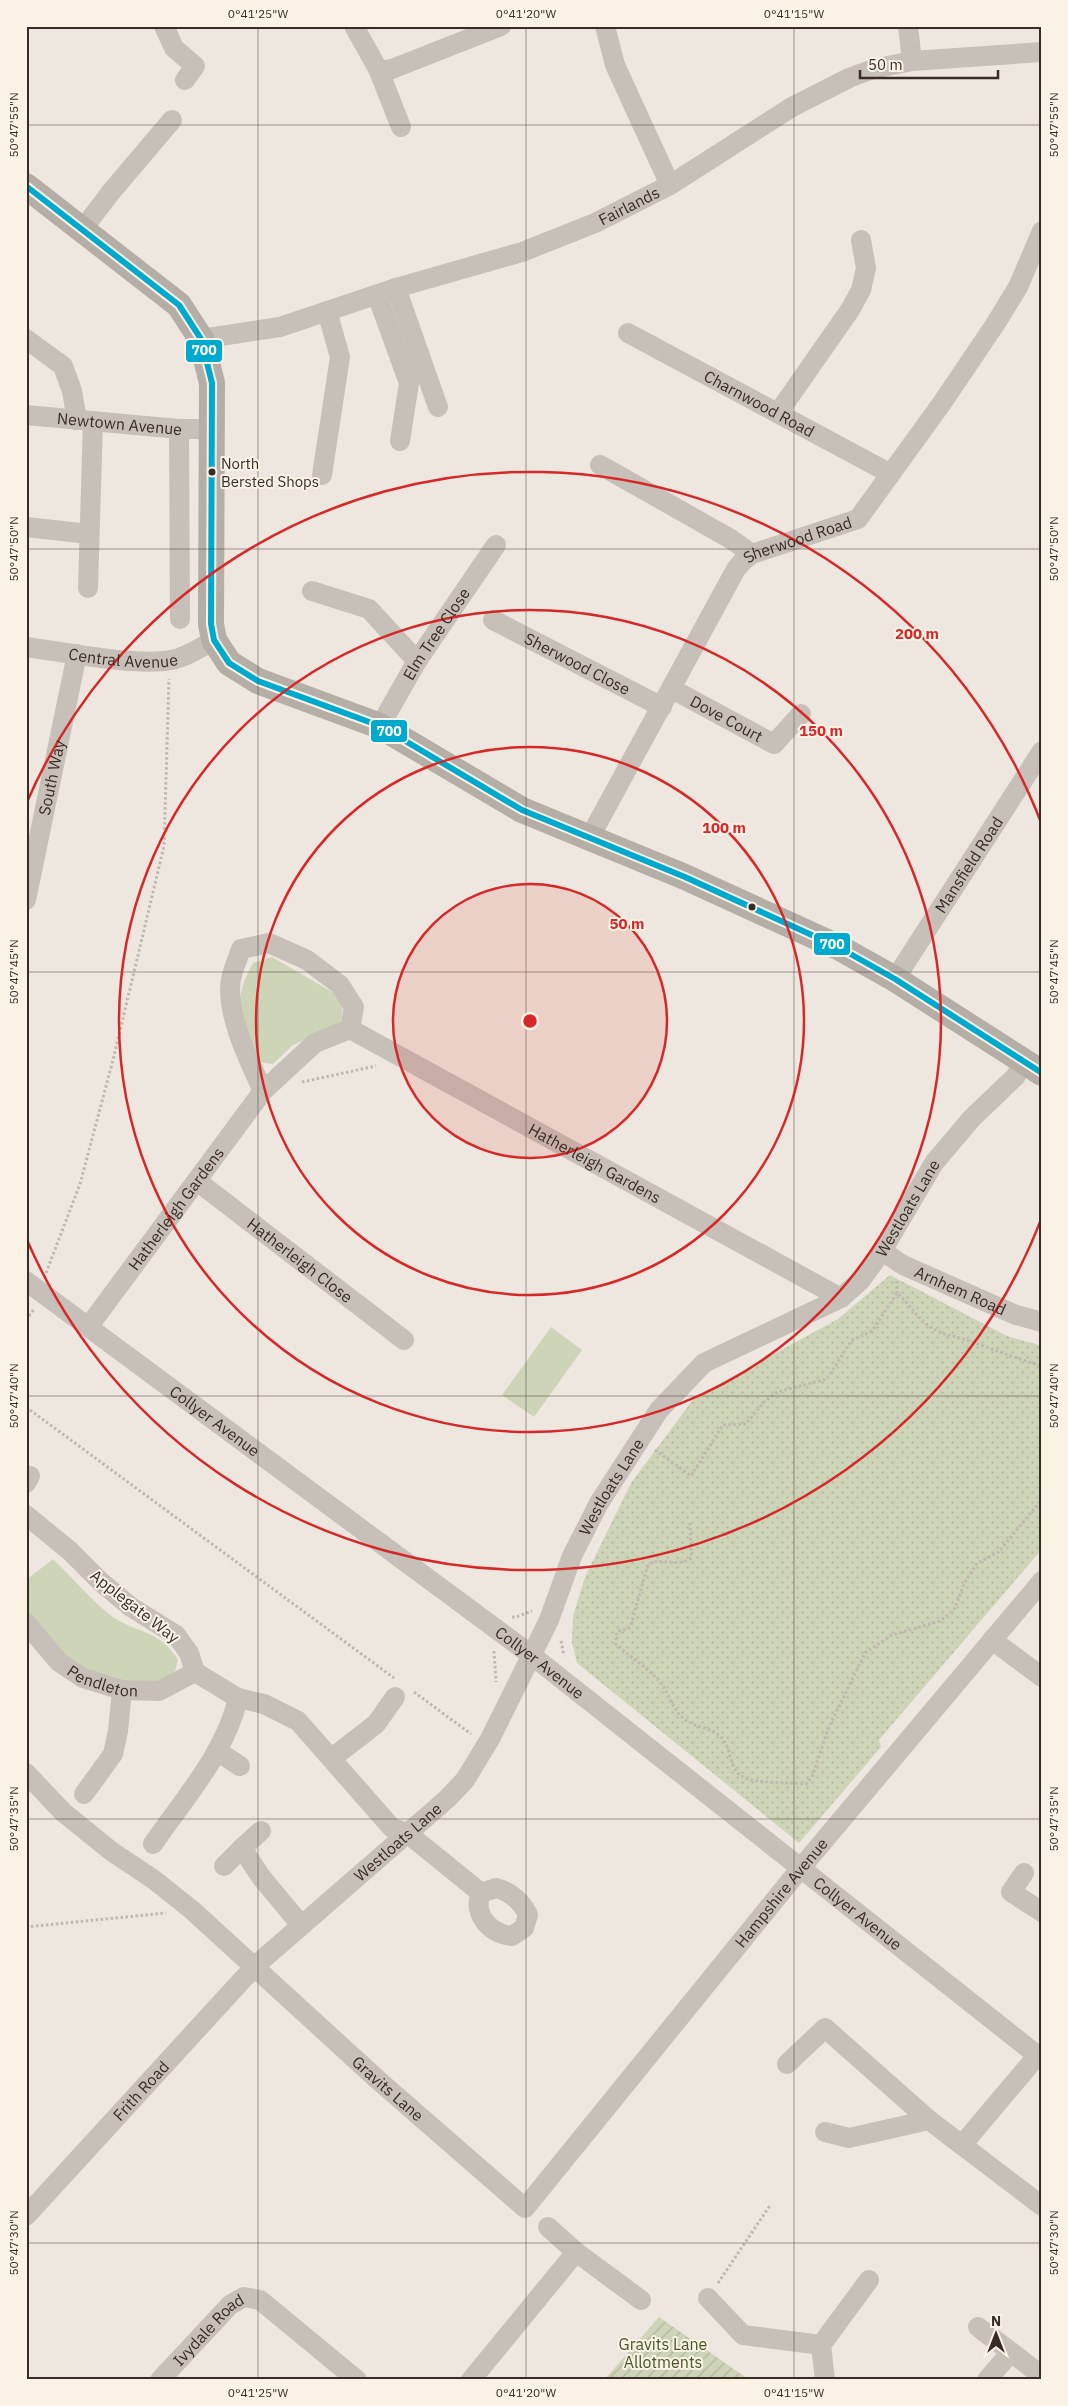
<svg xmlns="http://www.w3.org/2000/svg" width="1068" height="2406" font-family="'IBM Plex Sans',sans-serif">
  <defs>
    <pattern id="park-dots" width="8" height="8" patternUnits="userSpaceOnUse" patternTransform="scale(1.25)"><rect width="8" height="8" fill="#ced4b7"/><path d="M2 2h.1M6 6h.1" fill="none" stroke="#b2b69d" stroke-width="1.8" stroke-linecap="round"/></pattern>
    <pattern id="garden-furrows" width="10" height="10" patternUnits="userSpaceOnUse" patternTransform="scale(1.25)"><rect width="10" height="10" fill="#ced4b7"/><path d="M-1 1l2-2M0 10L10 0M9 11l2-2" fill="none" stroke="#b2b69d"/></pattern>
  </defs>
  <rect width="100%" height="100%" fill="#eee7df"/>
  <path fill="#ced4b7" d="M272 957 339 996 343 1006 341 1022 293 1045 273 1064 258 1062C240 1021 230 1005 253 963Z
    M551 1327 582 1350 534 1417 502 1395Z
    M53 1559C72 1577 89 1598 109 1614 136 1635 159 1628 178 1660L175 1671C154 1685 152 1683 128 1681 74 1677 59 1649 26 1611V1580Z"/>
  <path fill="url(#park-dots)" d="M890 1275 1007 1336 1042 1346V1549L879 1740 881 1747 799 1843 577 1663 572 1642 573 1616 585 1577 631 1483 695 1397 838 1319Z"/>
  <path fill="url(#garden-furrows)" d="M659 2317 738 2372 750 2380H604Z"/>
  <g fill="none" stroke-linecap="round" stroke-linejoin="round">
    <path stroke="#bfb8b1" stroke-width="3" stroke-dasharray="2.5 2.5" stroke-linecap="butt" d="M302 1082 376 1066
      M46 1273 80 1184 113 1060 164 846 169 679
      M897 1281V1293
      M26 1320 35 1308
      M26 1407 394 1678
      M655 1450 691 1476 723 1425 746 1424 764 1402 777 1392 827 1379 852 1340 872 1331 897 1293C909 1303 916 1317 929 1326 941 1335 955 1336 969 1341 993 1349 1017 1359 1042 1366
      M690 1523 691 1558C679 1568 661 1557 648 1564L631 1625 628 1629 618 1631 616 1635V1644C630 1657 646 1666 659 1681 669 1693 672 1709 684 1719 695 1728 711 1727 721 1737 733 1750 728 1771 745 1778 760 1784 789 1782 806 1784L812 1777 828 1729 865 1653 892 1635 940 1621 949 1614 955 1608 964 1584 977 1563 999 1552 1042 1499
      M512 1617H516L532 1611
      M561 1641 564 1656
      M494 1651 496 1682
      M414 1692 471 1734
      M26 1927 166 1913
      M718 2283 771 2204"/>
    <g stroke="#c7c0b8" stroke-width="20">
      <path d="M164 26 174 48 195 66 185 80"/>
      <path d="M354 26 379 71 392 69 501 26"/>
      <path d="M605 26 615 65 670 185"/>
      <path d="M908 26 912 61"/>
      <path d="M379 71 401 127"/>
      <path d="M82 230 111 192 172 120"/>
      <path d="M396 288 438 407"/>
      <path d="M377 295 409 383 400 441"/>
      <path id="s1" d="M628 333 891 474"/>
      <path d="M26 339 63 366 72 391 77 420"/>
      <path id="s2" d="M201 339 280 327 396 288 522 252 595 223 670 185 792 107 849 78 873 69 912 61 1042 52"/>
      <path d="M778 413 850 310 861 290 866 268 861 240"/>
      <path id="s3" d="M26 415 179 429H214"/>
      <path d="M179 429 180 619"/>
      <path d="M600 465 729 538 752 554"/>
      <path d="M322 475 340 357 327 311"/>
      <path d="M26 527 89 534"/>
      <path d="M88 588 93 421"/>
      <path d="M312 591 369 609 417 661"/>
      <path id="s4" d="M493 620 662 707"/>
      <path id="s5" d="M26 647C65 652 141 668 176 659 190 655 202 647 214 640"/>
      <path id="s6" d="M672 689 774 744 801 714"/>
      <path id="s7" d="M380 726 417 661 496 545"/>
      <path id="s8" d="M590 837 736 569 744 560 752 554 858 519 942 403 996 323 1018 287 1042 231"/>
      <path id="s9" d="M26 900 77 654"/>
      <path id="s10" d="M895 979 1042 751"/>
      <path d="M263 1091C249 1061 225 1012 231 979 233 969 238 958 241 949L269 943 307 960 340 985 354 1007 350 1029"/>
      <path id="s11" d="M197 1181 404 1340"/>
      <path id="s12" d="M882 1251 903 1265 1016 1315 1042 1322"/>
      <path id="s13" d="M26 1281 530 1654 1042 2059"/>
      <path id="s14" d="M89 1326 263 1091 315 1043 350 1029 841 1298"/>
      <path d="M26 1483 30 1476"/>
      <path d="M26 1515 70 1551 101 1582 131 1607 176 1635 189 1653 195 1672 238 1698 264 1704 298 1721 392 1828 407 1833 481 1893"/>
      <path id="s15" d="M26 1623 59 1662 83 1678 122 1690 159 1691 195 1672"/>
      <path d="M992 1640 1042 1677"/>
      <path d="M217 1751 240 1766"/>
      <path d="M332 1758 376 1724 395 1697"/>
      <path id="s16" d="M26 1773 63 1812 111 1851 153 1879 192 1910 378 2080 525 2208 800 1869 1042 1581"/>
      <path d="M84 1794 113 1754 118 1731 122 1690"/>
      <path d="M153 1844C184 1799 226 1752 238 1698"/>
      <path d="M242 1848 261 1831"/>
      <path d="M224 1866 242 1848 261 1877 301 1925"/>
      <path d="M1024 1873 1011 1892 1042 1912"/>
      <path d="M496 1888C510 1891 522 1902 528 1915L524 1928 512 1936C490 1934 472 1914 481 1893Z"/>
      <path d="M787 2064 825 2028 929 2120 1042 2206"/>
      <path d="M825 2132 849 2138 929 2120"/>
      <path d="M962 2145 1037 2056"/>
      <path id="s17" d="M26 2216 255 1966 447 1799 465 1780 490 1739 549 1620 572 1556 599 1503 659 1410 704 1363 841 1298 861 1280 882 1251 934 1163 972 1118 1015 1077 1024 1063"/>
      <path d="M576 2252 641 2300"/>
      <path d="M708 2298 743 2335 821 2345"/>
      <path d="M978 2327 1011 2352 987 2380"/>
      <path d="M1011 2352 1042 2376"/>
      <path id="s18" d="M160 2380 230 2305 244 2297 260 2300 357 2380"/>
      <path d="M471 2380 576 2252 548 2227"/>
      <path d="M825 2380 821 2345 869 2280"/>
    </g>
    <path stroke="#b5aea7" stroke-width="26" d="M26 186 179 305 201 339 212 383 211 624 214 640 229 663 258 681 380 726 522 810 685 877 838 947 895 979 1042 1073"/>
    <defs>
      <path id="bus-1" d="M26 186 179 305 201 339 212 383 211 624 214 640 229 663 258 681 380 726 522 810 685 877 838 947 895 979 1042 1073"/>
    </defs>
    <use href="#bus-1" stroke="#fbf2e6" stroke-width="10"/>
    <use href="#bus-1" stroke="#00a9ce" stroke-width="6"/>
  </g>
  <path fill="none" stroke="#382c26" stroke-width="1" stroke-opacity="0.45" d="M258 26V2380M526 26V2380M794 26V2380M26 125H1042M26 549H1042M26 972H1042M26 1396H1042M26 1819H1042M26 2243H1042"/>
  <circle cx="530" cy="1021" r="137" fill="#d62828" fill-opacity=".12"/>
  <g fill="none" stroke="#d62828" stroke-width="2.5">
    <circle cx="530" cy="1021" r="137"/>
    <circle cx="530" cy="1021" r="274"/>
    <circle cx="530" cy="1021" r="411"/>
    <path d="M1042 1217A548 548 0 0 1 27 1240M27 802A548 548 0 0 1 1042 825"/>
  </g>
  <g fill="#382c26" stroke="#fbf2e6" stroke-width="2">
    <circle cx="212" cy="472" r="4.5"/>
    <circle cx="752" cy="907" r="4.5"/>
  </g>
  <g text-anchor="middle" stroke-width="4" stroke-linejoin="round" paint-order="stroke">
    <g font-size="15" fill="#382c26" stroke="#fbf2e6" text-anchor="start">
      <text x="221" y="469">North<tspan x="221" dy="18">Bersted Shops</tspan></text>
    </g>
    <g font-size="16" fill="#382c26" stroke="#fbf2e6">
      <text dy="6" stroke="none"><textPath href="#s2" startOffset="450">Fairlands</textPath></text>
      <text dy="6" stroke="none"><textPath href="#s1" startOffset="149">Charnwood Road</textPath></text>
      <text dy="6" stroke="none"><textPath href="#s3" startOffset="94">Newtown Avenue</textPath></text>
      <text dy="6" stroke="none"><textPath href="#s8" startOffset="375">Sherwood Road</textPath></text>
      <text dy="6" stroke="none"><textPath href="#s7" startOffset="108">Elm Tree Close</textPath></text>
      <text dy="6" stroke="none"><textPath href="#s5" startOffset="98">Central Avenue</textPath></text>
      <text dy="6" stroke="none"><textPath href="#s4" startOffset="95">Sherwood Close</textPath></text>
      <text dy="6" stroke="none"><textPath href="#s6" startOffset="62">Dove Court</textPath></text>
      <text dy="6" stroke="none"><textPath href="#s9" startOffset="125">South Way</textPath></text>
      <text dy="6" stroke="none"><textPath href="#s10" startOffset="136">Mansfield Road</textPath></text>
      <text dy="6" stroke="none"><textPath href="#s14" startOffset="680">Hatherleigh Gardens</textPath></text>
      <text dy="6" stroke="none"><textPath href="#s14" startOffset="146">Hatherleigh Gardens</textPath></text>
      <text dy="6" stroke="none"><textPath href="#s17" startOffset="1368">Westloats Lane</textPath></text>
      <text dy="6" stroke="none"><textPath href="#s11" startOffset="130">Hatherleigh Close</textPath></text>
      <text dy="6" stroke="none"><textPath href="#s12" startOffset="88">Arnhem Road</textPath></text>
      <text dy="6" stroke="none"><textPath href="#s13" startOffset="235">Collyer Avenue</textPath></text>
      <text dy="6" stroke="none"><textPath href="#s17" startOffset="948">Westloats Lane</textPath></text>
      <text transform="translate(135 1606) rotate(38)" y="6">Applegate Way</text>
      <text dy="6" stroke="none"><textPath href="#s13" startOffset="640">Collyer Avenue</textPath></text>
      <text dy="6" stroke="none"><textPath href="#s15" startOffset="100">Pendleton</textPath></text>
      <text dy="6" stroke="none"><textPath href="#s17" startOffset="528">Westloats Lane</textPath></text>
      <text dy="6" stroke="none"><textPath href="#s16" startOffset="1069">Hampshire Avenue</textPath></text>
      <text dy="6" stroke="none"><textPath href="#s13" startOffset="1045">Collyer Avenue</textPath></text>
      <text dy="6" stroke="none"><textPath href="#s16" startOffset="481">Gravits Lane</textPath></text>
      <text dy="6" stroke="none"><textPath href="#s17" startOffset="170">Frith Road</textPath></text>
      <text dy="6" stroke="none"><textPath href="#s18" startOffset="70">Ivydale Road</textPath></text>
    </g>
    <g font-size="16" fill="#445927" stroke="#fbf2e6">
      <text x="663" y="2350">Gravits Lane<tspan x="663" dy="18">Allotments</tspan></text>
    </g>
  </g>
  <circle cx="530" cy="1021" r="8" fill="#d62828" stroke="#fbf2e6" stroke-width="2.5"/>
  <g font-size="15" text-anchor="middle" font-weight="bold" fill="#d62828" stroke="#fbf2e6" stroke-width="4" stroke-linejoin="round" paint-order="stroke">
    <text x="917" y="639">200 m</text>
    <text x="821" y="736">150 m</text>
    <text x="724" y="833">100 m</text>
    <text x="627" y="929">50 m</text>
  </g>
  <g stroke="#fbf2e6" stroke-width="2">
    <rect x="185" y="339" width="38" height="24" rx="5" fill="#00a9ce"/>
    <rect x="370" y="719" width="38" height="24" rx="5" fill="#00a9ce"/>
    <rect x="813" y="932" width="38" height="24" rx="5" fill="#00a9ce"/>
  </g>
  <g font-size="14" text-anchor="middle" font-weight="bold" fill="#fff">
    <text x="204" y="355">700</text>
    <text x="389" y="736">700</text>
    <text x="832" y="949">700</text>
  </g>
  <rect width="1068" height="2406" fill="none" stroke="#fbf2e6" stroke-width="55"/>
  <g transform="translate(996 2334)" stroke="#fbf2e6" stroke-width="4" paint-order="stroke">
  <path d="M0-4L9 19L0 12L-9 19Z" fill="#382c26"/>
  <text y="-8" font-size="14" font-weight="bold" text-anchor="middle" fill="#382c26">N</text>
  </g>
  <path d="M860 70v8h138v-8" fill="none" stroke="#382c26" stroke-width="2.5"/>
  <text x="868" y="70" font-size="15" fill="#382c26" stroke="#fbf2e6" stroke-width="4" paint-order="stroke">50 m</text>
  <rect x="28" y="28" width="1012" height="2350" fill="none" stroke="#382c26" stroke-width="2"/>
  <g font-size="12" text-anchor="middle" fill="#382c26">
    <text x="258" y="18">0°41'25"W</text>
    <text x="526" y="18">0°41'20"W</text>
    <text x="794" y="18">0°41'15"W</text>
    <text transform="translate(14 125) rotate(-90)" y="4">50°47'55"N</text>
    <text transform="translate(1054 125) rotate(-90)" y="4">50°47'55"N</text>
    <text transform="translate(14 549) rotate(-90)" y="4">50°47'50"N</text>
    <text transform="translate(1054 549) rotate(-90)" y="4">50°47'50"N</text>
    <text transform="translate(14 972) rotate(-90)" y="4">50°47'45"N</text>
    <text transform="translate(1054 972) rotate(-90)" y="4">50°47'45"N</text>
    <text transform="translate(14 1396) rotate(-90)" y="4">50°47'40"N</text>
    <text transform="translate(1054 1396) rotate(-90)" y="4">50°47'40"N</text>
    <text transform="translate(14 1819) rotate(-90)" y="4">50°47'35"N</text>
    <text transform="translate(1054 1819) rotate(-90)" y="4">50°47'35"N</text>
    <text transform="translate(14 2243) rotate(-90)" y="4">50°47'30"N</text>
    <text transform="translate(1054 2243) rotate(-90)" y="4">50°47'30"N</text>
    <text x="258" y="2397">0°41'25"W</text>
    <text x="526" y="2397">0°41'20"W</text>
    <text x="794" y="2397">0°41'15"W</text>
  </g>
</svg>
